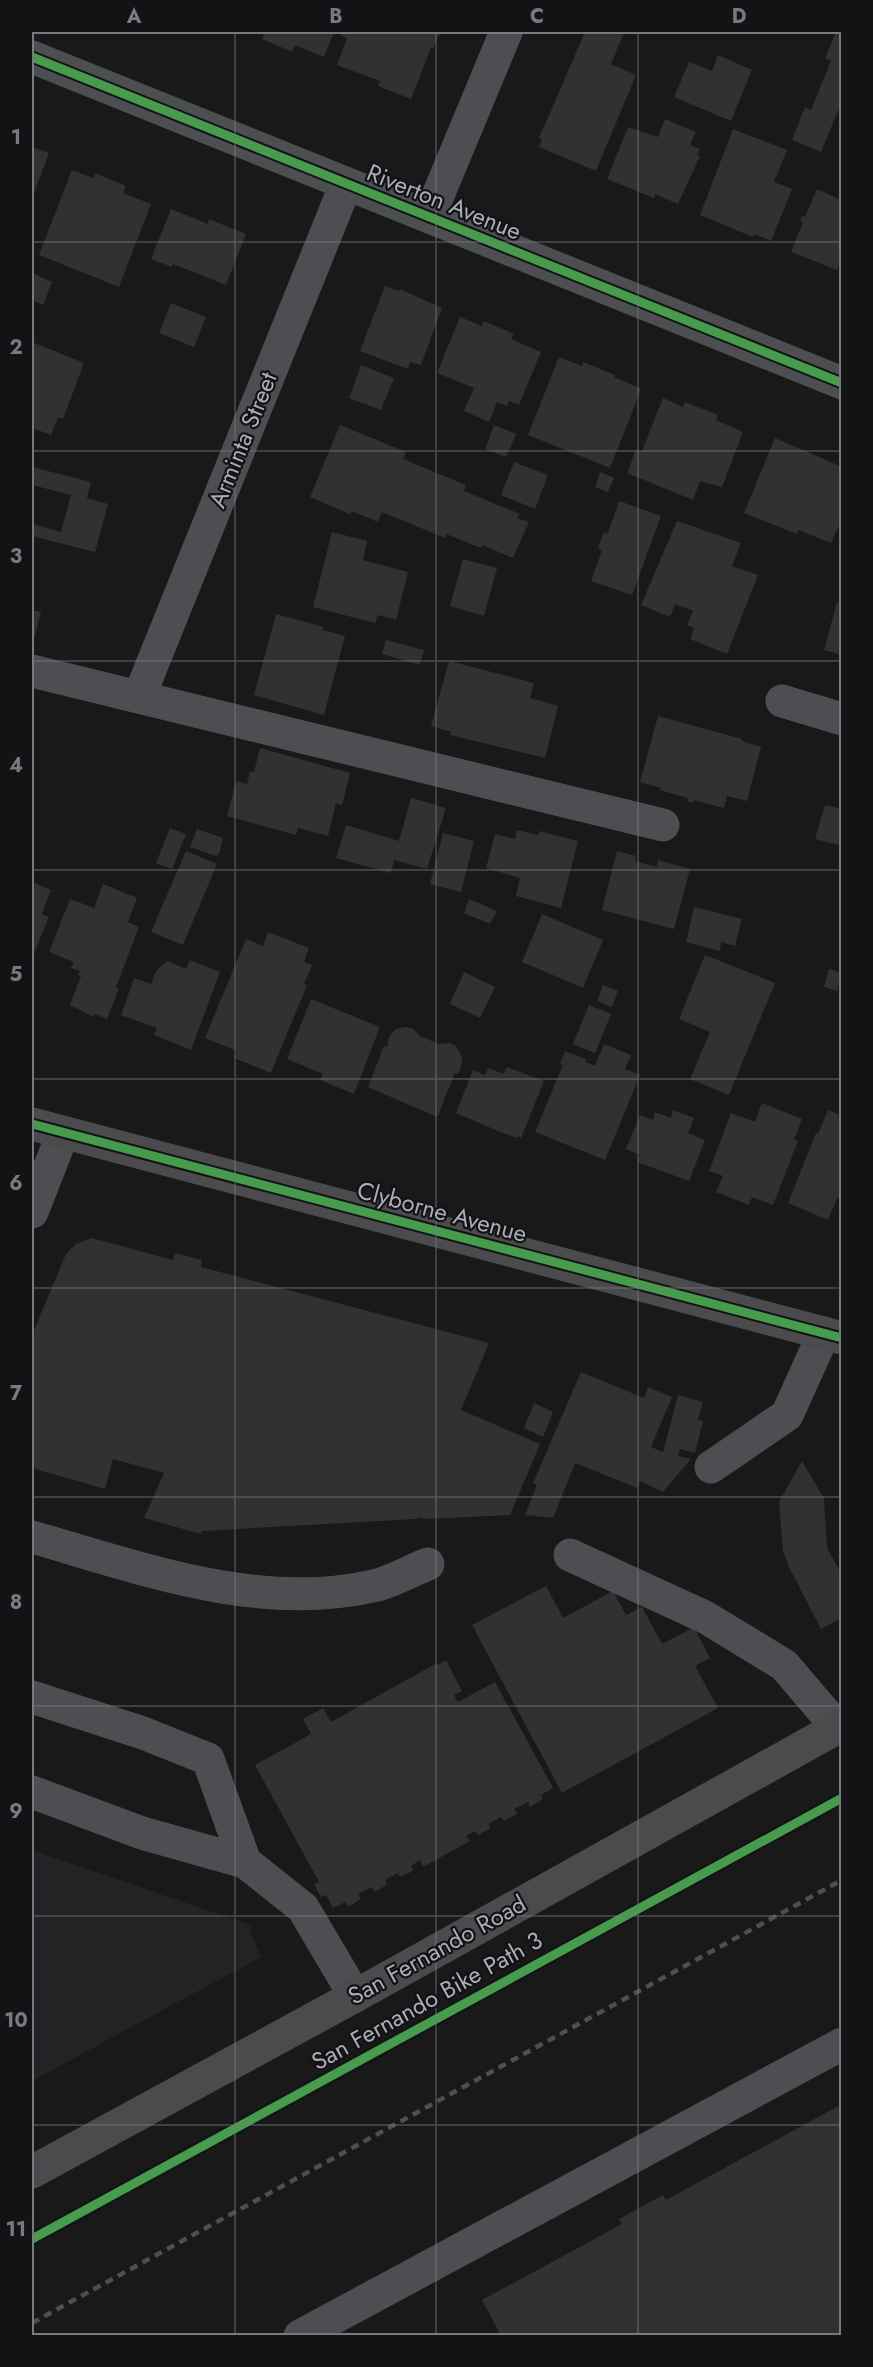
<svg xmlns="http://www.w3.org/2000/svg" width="873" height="2367" font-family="Jost,sans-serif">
  <rect width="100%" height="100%" fill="#191919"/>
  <path fill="#232325" d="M32 1850 251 1925V1933L261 1957 32 2081Z"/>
  <path fill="#313132" d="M255 32H334L324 57 295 45 292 52 262 39 264 35Z
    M342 32H440L433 49 431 48 411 99 378 86 380 81 337 65 347 38 340 35Z
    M585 32H614L623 35 611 64 636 75 596 171 539 147 542 139 539 138Z
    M836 32H842V101L821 152 792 140 805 107 811 110 831 61 825 58Z
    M718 55 752 70 731 121 674 97 689 62 712 71Z
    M665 119 696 132 690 145 700 149 697 155 700 156 678 204 655 194 654 198 607 179 628 127 658 137Z
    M733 129 787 150 774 182 792 189 771 241 755 234 753 237 700 215Z
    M32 147 49 153 32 198Z
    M72 170 93 178 95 173 126 186 123 193 151 204 119 287 39 255Z
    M817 189 839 199 842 194V266L839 265 837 270 791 252 803 222 800 221 802 216 805 217Z
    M171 209 208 224 209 219 246 234 226 285 173 264 172 267 151 259Z
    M32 273 52 282 43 305 32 300Z
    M385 286 399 291 400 289 442 308 421 365 410 362 408 369 360 351Z
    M171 303 206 317 194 347 159 333Z
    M460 317 482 326 484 321 514 334 511 339 541 352 519 405 509 401 507 406 497 402 489 422 464 411 474 388 437 373Z
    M32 342 84 363 63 419 58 417 51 435 32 428Z
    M559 357 582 366 583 362 615 375 614 377 640 388V392L610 468 528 435Z
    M361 365 394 378 381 410 349 398Z
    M663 398 683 407 685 402 718 415 716 420 743 432 722 487 700 481 693 500 627 473 636 449 642 451Z
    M340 425 406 452 403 459 466 485 464 491 520 514 517 518 529 522 513 558 482 545 481 548 446 534 445 538 382 512 378 522 352 511 350 514 310 497Z
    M494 425 516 434 506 457 485 449Z
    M775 438 842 467V519L831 543 798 530 797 534 744 513Z
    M514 462 548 475 535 509 501 495Z
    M32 467 91 482 87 498 108 504 95 552 32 536V524L61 532 71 495 32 485Z
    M600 472 614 478 608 492 595 487Z
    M619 501 661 516 632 595 591 581 602 550 598 548 604 532 608 533Z
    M677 521 741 543 732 566 758 575 727 654 690 639 694 628 687 625 693 611 675 604 670 617 641 605Z
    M332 532 367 541 363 560 408 572 396 620 378 615 375 623 313 607Z
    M463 559 497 568 484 616 450 606Z
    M837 602 842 603V655L824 650Z
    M32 610 41 612 32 647Z
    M276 614 324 627 323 630 345 636 324 715 254 695Z
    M386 640 424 650 420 665 382 654Z
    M449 661 534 683 530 698 558 706 545 758 450 735 451 732 431 726Z
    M658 716 742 739V741L761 747 747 801 727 796 724 808 694 800V803L687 801 688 798 660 790 661 788 640 782Z
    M260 748 350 773 342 805 336 803 328 836 298 828 296 835 227 816 236 781 247 784 250 771 254 772Z
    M411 798 446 808 427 869 394 860 391 873 336 858 346 825 399 841Z
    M825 805 842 809V846L815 839Z
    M170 828 186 834 172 869 156 863Z
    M197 829 223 838 219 854 216 856 190 847Z
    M517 830 538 835 539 831 578 841 561 908 516 896 520 878 486 868 495 834 515 839Z
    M443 833 474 841 461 892 430 884Z
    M186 851 217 864 183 945 151 932Z
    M617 851 636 856 635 861 657 867 658 860 690 869 674 929 602 910Z
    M32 882 51 890 42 914 49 917 32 958Z
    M103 884 137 898 128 922 139 927 116 987 119 988 107 1019 95 1014 94 1017 70 1005 81 976 78 975 80 971 71 968 74 962 49 952 70 899 94 908Z
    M469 899 497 911 490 924 464 913Z
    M694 907 742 919 735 946 721 942 720 951 686 942Z
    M542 914 603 940 583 988 522 962Z
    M268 932 309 948 304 962 312 965 304 984 307 985 271 1073 234 1058 237 1051 205 1038 246 939 263 946Z
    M705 955 775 983 729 1095 690 1079 710 1032 679 1019Z
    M190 960 220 972 191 1050 154 1035 157 1028 121 1015 134 978 151 984 156 971 167 961 186 969Z
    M829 969 842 973 837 991 824 987Z
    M464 972 495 987 480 1018 450 1004Z
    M603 985 618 991 612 1007 597 1001Z
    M311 999 380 1027 354 1094 320 1080 323 1074 287 1059Z
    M589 1005 611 1014 595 1053 573 1044Z
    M405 1027 412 1028 420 1036 439 1044 449 1043 456 1046 462 1057 461 1068 458 1074 455 1073 437 1117 368 1087 384 1046 387 1047 389 1037 396 1029Z
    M604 1044 631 1055 625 1069 640 1075 605 1160 535 1132 563 1065 560 1064 565 1051 586 1059 585 1062 595 1066Z
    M507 1067 544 1081 521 1138 518 1136 517 1138 498 1131 456 1113 473 1070 485 1075 488 1068 504 1074Z
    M762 1103 802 1119 794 1140 798 1141 773 1205 752 1197 749 1205 716 1192 723 1176 709 1171 731 1113 755 1122Z
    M673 1110 694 1118 688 1133 705 1140 689 1181 637 1162 640 1155 626 1149 640 1115 653 1120 655 1112 671 1118Z
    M828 1110 842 1116V1200L837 1198 828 1220 788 1203 816 1133 818 1134Z
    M92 1238 173 1260 175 1253 202 1260 201 1267 489 1343 461 1410 540 1444 510 1515 425 1519 419 1517 415 1519 202 1531 201 1534 144 1518 164 1473 113 1459 105 1489 32 1468V1335L66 1254 76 1244Z
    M581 1372 644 1398 648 1387 672 1397 651 1447 663 1452 678 1395 703 1402 698 1420 703 1421 695 1453 680 1449 678 1456 691 1459 663 1492 640 1481 637 1488 575 1463 553 1518 525 1515 537 1485 533 1483Z
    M534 1403 553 1412 543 1437 524 1428Z
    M802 1461 824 1498 827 1548 842 1575V1618L821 1629 789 1567 783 1551 779 1502Z
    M546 1586 563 1618 613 1591 626 1615 642 1607 662 1644 694 1627 710 1658 695 1666 718 1708 562 1793 472 1625Z
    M446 1660 462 1691 454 1695 458 1702 495 1682 553 1788 541 1795 543 1799 530 1807 528 1802 514 1809 517 1814 504 1821 501 1817 488 1824 491 1828 478 1835 475 1831 466 1836 470 1841 423 1867 420 1860 411 1866 413 1871 400 1877 398 1873 385 1880 387 1885 374 1892 372 1887 358 1894 361 1899 348 1907 345 1902 333 1908 326 1895 321 1897 314 1884 319 1882 255 1765 311 1734 303 1719 323 1708 331 1722 437 1663 438 1665Z
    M842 2104V2336H501L482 2300 622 2224 619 2219 663 2195 666 2200Z"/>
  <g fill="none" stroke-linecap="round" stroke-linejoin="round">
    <path stroke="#4d4e52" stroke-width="33" d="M32 57 842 383
      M429 217 506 32
      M32 671 663 825
      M139 697 346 184
      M782 701 842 719
      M32 1212 63 1133
      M711 1467 787 1415 824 1333
      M32 1537C141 1568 258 1612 373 1586 391 1582 410 1571 428 1564
      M570 1555 705 1617 784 1665 837 1727
      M32 1697 143 1733 208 1759 245 1862
      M32 1792 142 1833 245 1862 303 1908 355 1996
      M300 2336 842 2044"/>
    <path stroke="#4b4b4e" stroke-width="33" d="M32 1124 842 1338
      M32 2172 355 1996 842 1725"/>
    <path stroke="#4e4f51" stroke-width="4.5" stroke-dasharray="8 6" stroke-linecap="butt" d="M32 2323 842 1880"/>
    <defs>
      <path id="cycleway" d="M32 57 842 383
        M32 1124 842 1338
        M32 2239 842 1798"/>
    </defs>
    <use href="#cycleway" stroke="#131315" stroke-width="13"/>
    <use href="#cycleway" stroke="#469c4c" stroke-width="9"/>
  </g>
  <path fill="none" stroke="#787a81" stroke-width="1.5" stroke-opacity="0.55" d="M235 32V2336M436 32V2336M638 32V2336M32 242H842M32 451H842M32 661H842M32 870H842M32 1079H842M32 1288H842M32 1497H842M32 1706H842M32 1916H842M32 2125H842"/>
  <g text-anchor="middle" stroke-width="4.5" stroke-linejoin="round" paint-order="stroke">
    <g font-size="24" fill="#abaeb9" stroke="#131315">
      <text transform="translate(444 202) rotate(22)" y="8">Riverton Avenue</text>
      <text transform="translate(243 440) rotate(-68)" y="8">Arminta Street</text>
      <text transform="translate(442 1212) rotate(15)" y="8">Clyborne Avenue</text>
      <text transform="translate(437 1950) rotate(-29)" y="8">San Fernando Road</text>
      <text transform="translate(427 2001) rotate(-29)" y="8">San Fernando Bike Path 3</text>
    </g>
  </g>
  <rect width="873" height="2367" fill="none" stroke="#131315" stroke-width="66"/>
  <rect x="33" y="33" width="807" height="2301" fill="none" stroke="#787a81" stroke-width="2"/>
  <g font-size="20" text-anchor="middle" font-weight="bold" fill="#787a81">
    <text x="134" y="23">A</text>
    <text x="336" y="23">B</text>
    <text x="537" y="23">C</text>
    <text x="739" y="23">D</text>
    <text x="16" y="144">1</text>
    <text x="16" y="354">2</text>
    <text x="16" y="563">3</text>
    <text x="16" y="772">4</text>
    <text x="16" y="981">5</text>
    <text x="16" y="1190">6</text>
    <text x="16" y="1400">7</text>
    <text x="16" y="1609">8</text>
    <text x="16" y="1818">9</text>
    <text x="16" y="2027">10</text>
    <text x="16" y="2236">11</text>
  </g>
</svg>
